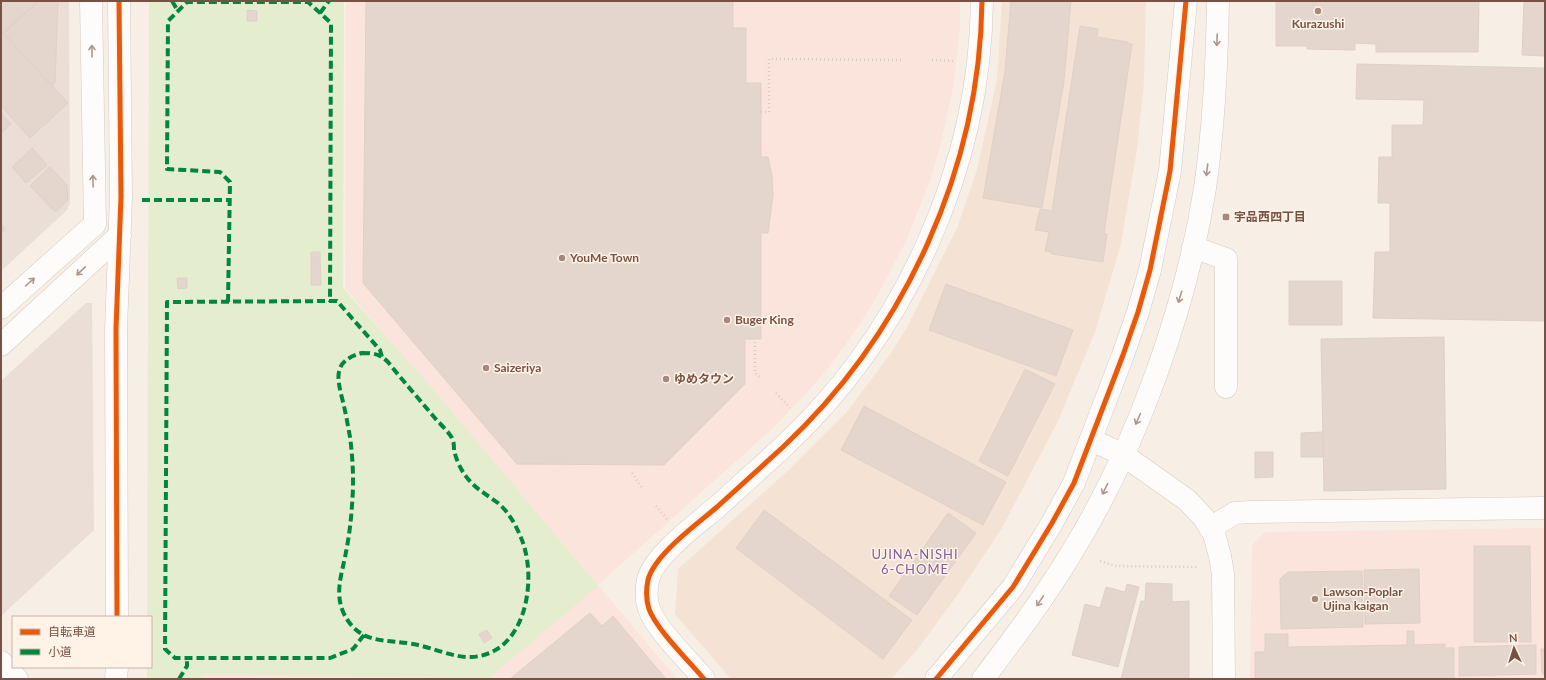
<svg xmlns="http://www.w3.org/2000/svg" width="1546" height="680" font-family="Lato,'Noto Sans JP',sans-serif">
  <rect width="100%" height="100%" fill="#f7eee5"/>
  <path fill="#f4e3d4" d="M1002 1H1146L1144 82 1137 149 1121 244 1095 332 1058 421 1002 528 956 597 917 650 891 679H731L675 614 678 569 791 468 846 413 891 353 906 329 957 228 977 170 997 80Z"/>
  <path fill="#fbe4db" d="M346 1H960V29L953 88 942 138 932 175 906 241 875 300 851 337 826 371 799 401 773 428 598 585 677 679H200L203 674 598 586 345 288Z
    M1545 528V679H1250L1252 545 1265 532Z"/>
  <path fill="#eaded7" d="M1 1H69L70 203 67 210 1 271Z
    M86 303H92L94 530 2 615 1 381Z"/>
  <path fill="#e4edce" d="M149 1H344L343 288 436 393 598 586 489 678 203 674 200 679H147V667H151V617H147Z"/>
  <path fill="#e4d6cd" stroke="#e0d0c7" d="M1 1H39L3 33 1 31Z
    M39 1H58L55 82 52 86 3 33Z
    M366 1H733V28H746V83H761V157H768L772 176 773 195 768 233H761V339H745V384L664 465 517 464 363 283Z
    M1011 1H1071L1064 81 1042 208 983 198 1005 71Z
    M1276 1H1479L1478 52H1376V44L1355 43V50L1307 49V46H1276Z
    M1524 1H1545V56L1522 55Z
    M247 10 257 11V21H247Z
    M1080 26 1098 29 1097 37 1128 42V44H1132L1104 233 1107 234 1103 262 1052 254V252L1045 251 1049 232 1035 230 1040 209 1052 211Z
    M1 31 68 103 30 138 1 106Z
    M1357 64 1545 68V321L1373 318 1375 252H1390V203H1378L1379 157H1392V125H1423L1424 100 1356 99Z
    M1 113 11 124 1 133Z
    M32 148 47 165 26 183 12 167Z
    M50 167 67 185 68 200 55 212 30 186Z
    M1 224 5 229 1 233Z
    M311 252H320L321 285H311Z
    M177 278H187V288L178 289Z
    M1289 281H1342V325H1289Z
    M946 284 1073 330 1056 376 929 330Z
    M1444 337 1446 489 1324 491 1321 339Z
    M1025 369 1055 384 1008 476 979 461Z
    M864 406 1006 482 983 525 841 450Z
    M1323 432V457H1301V433Z
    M1255 452H1273V477L1255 478Z
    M764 510 912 620 883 659 736 548Z
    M948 513 976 533 917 615 889 596Z
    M1474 546H1530L1531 642H1474Z
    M1419 569 1420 623 1365 624 1364 570Z
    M1362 571 1363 627 1281 629 1280 579 1288 572Z
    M1146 583 1172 584V602L1189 601V679H1121L1141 601H1145Z
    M1127 584 1139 587 1118 667 1072 655 1085 604 1100 608 1106 587 1125 592Z
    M590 613 602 626 613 616 666 679H510Z
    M487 630 492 638 484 643 479 634Z
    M1407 631H1414V645L1445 644V648H1454V679H1255V652H1265V634H1288V647L1407 645Z
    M1536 645V674L1459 676V647Z
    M1541 649H1545V674H1542Z"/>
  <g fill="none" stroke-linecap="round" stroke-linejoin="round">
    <defs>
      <path id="minor" d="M1193 247 1226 259V387
        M1 308 95 224 91 1
        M1 345 120 235
        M1091 440 1122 454 1187 500 1204 518 1214 534 1220 556 1223 574 1224 679
        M1210 528 1235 513 1251 512 1545 508
        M117 617 116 329 121 197 119 1
        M1 662 17 679
        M116 679 117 667
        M704 679C689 661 656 629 649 609 646 600 646 590 648 580 654 555 697 524 717 507 739 487 761 467 783 447 905 333 980 168 982 1
        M936 679 1013 587 1052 523 1074 483 1123 355 1138 312 1150 270 1170 171 1186 1
        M983 679C1014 638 1045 597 1072 552 1136 448 1186 309 1205 188 1214 126 1217 63 1218 1"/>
    </defs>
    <use href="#minor" stroke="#d6c9c1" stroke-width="23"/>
    <path stroke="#d8ccc7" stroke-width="2.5" stroke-dasharray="1 3" stroke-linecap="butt" d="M932 60 956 61
      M761 112H769V59L904 60
      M755 342V373L760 377
      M776 393 790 408
      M632 473 642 488
      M656 506 667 519
      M1100 561 1116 566 1199 567"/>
    <use href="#minor" stroke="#fefcfb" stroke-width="22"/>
    <path stroke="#00873e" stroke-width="4" stroke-dasharray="8 4" stroke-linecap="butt" d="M172 1 178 11
      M320 13 329 1
      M142 200H230
      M228 302 230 182 220 172 167 169 168 21 187 2H308L331 23 330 302
      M362 353C374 353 380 354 388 362 403 381 419 399 434 417 440 424 448 431 452 438 454 442 454 446 454 450 456 459 460 468 465 475 474 488 486 494 498 503 510 513 518 529 523 543 537 583 525 655 471 657 454 658 431 647 413 644 385 639 360 645 344 614 334 593 342 574 346 552 349 537 351 521 352 505 354 482 353 460 350 437 348 426 346 414 343 402 337 378 332 361 362 353Z
      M364 635 353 649 330 658H175L165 649 167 302 337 301 380 350 382 357
      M179 679 187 666V658"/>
    <defs>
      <path id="cycleway" d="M117 617 116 329 121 197 119 1
        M704 679C689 661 656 629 649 609 646 600 646 590 648 580 654 555 697 524 717 507 739 487 761 467 783 447 905 333 980 168 982 1
        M936 679 1013 587 1052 523 1074 483 1123 355 1138 312 1150 270 1170 171 1186 1"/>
    </defs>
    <use href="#cycleway" stroke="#fff3e7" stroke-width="8"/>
    <use href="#cycleway" stroke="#e8590c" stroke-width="5"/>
  </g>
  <defs><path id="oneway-shaft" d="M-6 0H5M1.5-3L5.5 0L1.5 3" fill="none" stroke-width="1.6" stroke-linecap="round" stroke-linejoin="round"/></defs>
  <g stroke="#ad968d">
    <use href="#oneway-shaft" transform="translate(1217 40) rotate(92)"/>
    <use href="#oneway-shaft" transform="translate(92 51) rotate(-91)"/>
    <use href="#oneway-shaft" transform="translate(1207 170) rotate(97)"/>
    <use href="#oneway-shaft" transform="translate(93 181) rotate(-91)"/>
    <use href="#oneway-shaft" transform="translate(81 271) rotate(137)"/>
    <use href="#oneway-shaft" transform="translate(30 282) rotate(-42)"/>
    <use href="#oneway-shaft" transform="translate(1180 297) rotate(107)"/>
    <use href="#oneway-shaft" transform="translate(1138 419) rotate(114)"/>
    <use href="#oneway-shaft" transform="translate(1105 489) rotate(116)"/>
    <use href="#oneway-shaft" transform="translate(1040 601) rotate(124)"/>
  </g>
  <g fill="#a4897c" stroke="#fff3e7" stroke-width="1.5">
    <circle cx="1318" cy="11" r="4"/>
    <rect x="1222" y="213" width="8" height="8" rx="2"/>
    <circle cx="562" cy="258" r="4"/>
    <circle cx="727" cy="320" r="4"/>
    <circle cx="486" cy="368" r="4"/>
    <circle cx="666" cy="379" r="4"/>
    <circle cx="1315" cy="599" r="4"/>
  </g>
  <g text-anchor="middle" stroke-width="3" stroke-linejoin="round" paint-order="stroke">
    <g font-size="12" font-weight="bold" fill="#775244" stroke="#fff3e7" text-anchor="start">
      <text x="1318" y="28" text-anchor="middle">Kurazushi</text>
      <text x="1234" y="221">宇品西四丁目</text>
      <text x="570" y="262">YouMe Town</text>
      <text x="735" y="324">Buger King</text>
      <text x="494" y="372">Saizeriya</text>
      <text x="674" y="383">ゆめタウン</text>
      <text x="1323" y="596">Lawson-Poplar<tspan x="1323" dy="14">Ujina kaigan</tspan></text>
    </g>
    <g font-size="13" letter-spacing="1" fill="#815f9b" stroke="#fff3e7">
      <text x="915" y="559">UJINA-NISHI<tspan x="915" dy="15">6-CHOME</tspan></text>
    </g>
  </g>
  <rect width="1546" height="680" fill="none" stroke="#775244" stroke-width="4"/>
  <rect x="12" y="616" width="140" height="52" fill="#fff3e7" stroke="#c9b3a6"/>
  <rect x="20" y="629" width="20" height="6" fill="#e8590c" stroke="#c9b3a6"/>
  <text x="48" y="636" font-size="12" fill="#775244">自転車道</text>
  <rect x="20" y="649" width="20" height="6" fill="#00873e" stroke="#c9b3a6"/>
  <text x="48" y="656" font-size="12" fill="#775244">小道</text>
  <g transform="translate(1514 648) rotate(356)" stroke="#fff3e7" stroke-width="3" paint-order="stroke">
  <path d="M0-3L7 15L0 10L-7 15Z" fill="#775244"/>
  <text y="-6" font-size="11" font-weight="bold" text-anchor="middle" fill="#775244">N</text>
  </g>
</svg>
